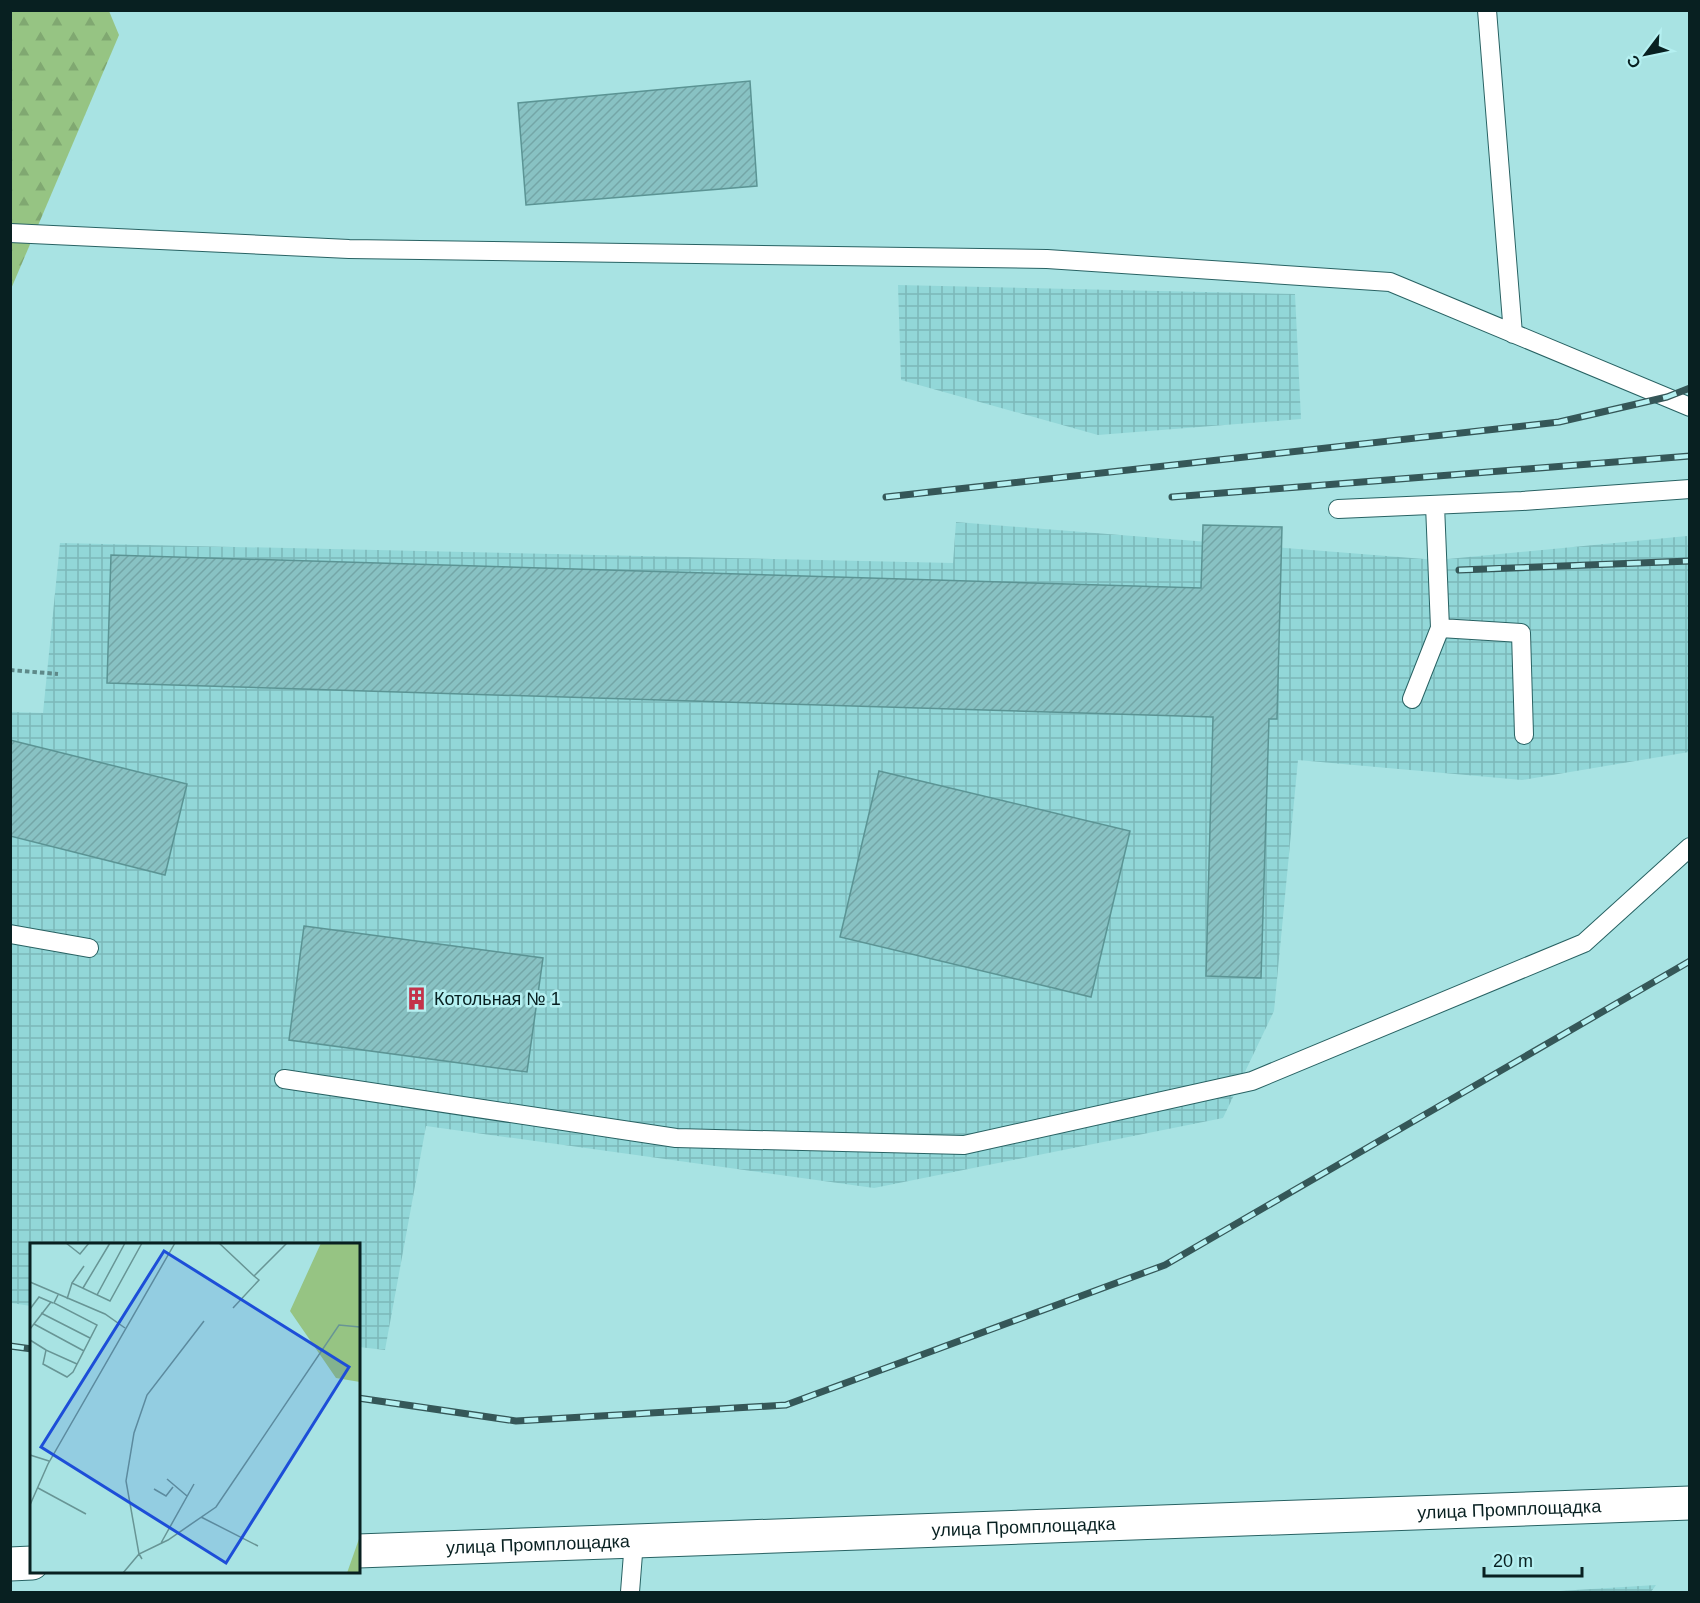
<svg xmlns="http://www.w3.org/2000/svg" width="1700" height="1603" font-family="Arial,sans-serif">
  <defs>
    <pattern id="industrial-grid" width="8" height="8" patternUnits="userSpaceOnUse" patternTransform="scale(1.5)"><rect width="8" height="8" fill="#92d7d8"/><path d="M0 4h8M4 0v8" fill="none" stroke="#7cb8b9"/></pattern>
    <pattern id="forest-firs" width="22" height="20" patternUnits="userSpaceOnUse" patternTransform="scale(1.5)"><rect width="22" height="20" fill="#96c483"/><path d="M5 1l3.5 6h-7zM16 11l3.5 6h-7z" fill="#80a871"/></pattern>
    <pattern id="building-hatch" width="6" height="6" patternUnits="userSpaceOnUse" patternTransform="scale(1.5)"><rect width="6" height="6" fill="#88c2c3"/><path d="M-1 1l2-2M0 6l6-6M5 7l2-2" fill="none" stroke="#74a6a7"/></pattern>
  </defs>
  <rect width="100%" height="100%" fill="#a8e3e3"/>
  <path fill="url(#industrial-grid)" d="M898 285 1295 294 1301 419 1098 435 901 380Z
    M956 522 1437 560 1687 536 1690 578 1689 752 1522 780 1298 760 1274 1011 1223 1118 874 1188 426 1126 385 1350 359 1347 358 1244H32L31 1306 11 1303 10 712 43 713 60 543 953 563Z
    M1656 1585 1651 1592H1543Z"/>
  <path fill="url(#forest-firs)" d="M11 11H109L119 35 11 289Z"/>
  <path fill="url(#building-hatch)" stroke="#5b9494" stroke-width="1.5" d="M750 81 757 186 526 205 518 103Z
    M1203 525 1282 527 1277 719H1269L1261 978 1206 976 1213 717 107 683 111 555 1201 588Z
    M10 740 187 784 165 875 10 836Z
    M879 771 1130 831 1091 997 840 937Z
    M304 926 543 958 527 1072 289 1040Z"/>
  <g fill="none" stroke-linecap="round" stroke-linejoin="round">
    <defs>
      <path id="service" d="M1487 10 1513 334
        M10 233 349 249 1047 259 1390 282 1690 407
        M1338 509 1522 501 1690 489
        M1440 628 1521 633 1524 735
        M1412 699 1440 628 1435 505
        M10 934 89 948
        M284 1079 676 1138 964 1145 1252 1081 1584 943 1690 847
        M630 1592 634 1541"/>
      <g id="tertiary">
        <path id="s1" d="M358 1551 1690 1503"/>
        <path d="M10 1564 32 1563"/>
      </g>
    </defs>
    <use href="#service" stroke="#286263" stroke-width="20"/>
    <use href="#tertiary" stroke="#286263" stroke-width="35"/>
    <path stroke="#5e8989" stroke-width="4" stroke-dasharray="4.5 3" stroke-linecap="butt" d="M10 670 58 674"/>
    <use href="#service" stroke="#fff" stroke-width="18"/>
    <use href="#tertiary" stroke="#fff" stroke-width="33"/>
    <defs>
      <path id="rail" d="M886 497 1559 422 1667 397 1690 388
        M1172 497 1690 456
        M1459 570 1690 561
        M10 1346 32 1349
        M358 1398 516 1421 786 1405 1165 1265 1690 961"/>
    </defs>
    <use href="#rail" stroke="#355758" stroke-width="7"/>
    <use href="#rail" stroke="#b5f0f1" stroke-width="4.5" stroke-dasharray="14" stroke-linecap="butt"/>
  </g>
  <defs>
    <symbol id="building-bare" viewBox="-9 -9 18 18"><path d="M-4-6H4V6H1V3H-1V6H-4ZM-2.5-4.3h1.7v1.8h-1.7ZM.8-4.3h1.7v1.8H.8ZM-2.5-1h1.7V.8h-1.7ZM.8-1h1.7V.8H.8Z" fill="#c3324a" stroke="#b5f0f1" stroke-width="2.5" paint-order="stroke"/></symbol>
  </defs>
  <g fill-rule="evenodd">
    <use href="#building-bare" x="400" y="982" width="33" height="33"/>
  </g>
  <g text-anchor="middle" stroke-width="5" stroke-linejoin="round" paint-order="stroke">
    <g font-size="18" fill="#082021" stroke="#b5f0f1" text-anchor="start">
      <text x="434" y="1005">Котольная № 1</text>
    </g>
    <g font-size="18" fill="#082021" stroke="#b5f0f1">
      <text dy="6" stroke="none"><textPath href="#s1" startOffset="1152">улица Промплощадка</textPath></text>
      <text dy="6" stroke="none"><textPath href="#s1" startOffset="666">улица Промплощадка</textPath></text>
      <text dy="6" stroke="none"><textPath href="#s1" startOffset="180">улица Промплощадка</textPath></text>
    </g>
  </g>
  <g transform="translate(30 1243)">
    <rect width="330" height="330" fill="#a8e3e3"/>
    <path d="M291 0H330V139L306 135 260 68ZM330 293V330H317Z" fill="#96c483"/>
    <path fill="none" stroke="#689595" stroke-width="1.5" d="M36 0 50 11 59 0M189 0 224 33 257 0M0 39 75 71 95 85M42 40 54 23M53 45 80 0M28 52 24 60 67 82 43 129 37 134 13 121 16 107 47 121M67 52 95 0M37 56 42 40 80 58 112 0M203 65 229 37 224 33M0 66 9 54 23 60M11 70 60 95M4 81 54 108M0 86 21 59M0 97 16 107M0 212 19 218M137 236 157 253M8 245 56 271M124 246 136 253 143 244M0 262 18 221 145 0M171 274 228 303M131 300 164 241M112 316 109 311 138 297 186 264 309 82 330 84M93 330 109 311 96 238 104 190 117 152 174 78"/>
    <path fill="#1d4ed8" fill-opacity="0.15" stroke="#1d4ed8" stroke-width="3" d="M134 8 319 124 196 320 11 204Z"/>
    <rect width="330" height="330" fill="none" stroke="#082021" stroke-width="3"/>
  </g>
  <rect width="1700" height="1603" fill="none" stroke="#082021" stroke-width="24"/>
  <g transform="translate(1646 54) rotate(238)" stroke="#b5f0f1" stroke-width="4.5" paint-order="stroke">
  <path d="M0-4.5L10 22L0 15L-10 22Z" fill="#082021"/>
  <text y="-9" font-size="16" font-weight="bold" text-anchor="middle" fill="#082021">С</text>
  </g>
  <path d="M1484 1567v9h98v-9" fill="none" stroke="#082021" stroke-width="3"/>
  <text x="1493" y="1567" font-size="18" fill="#082021" stroke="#b5f0f1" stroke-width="4.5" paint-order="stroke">20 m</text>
</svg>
